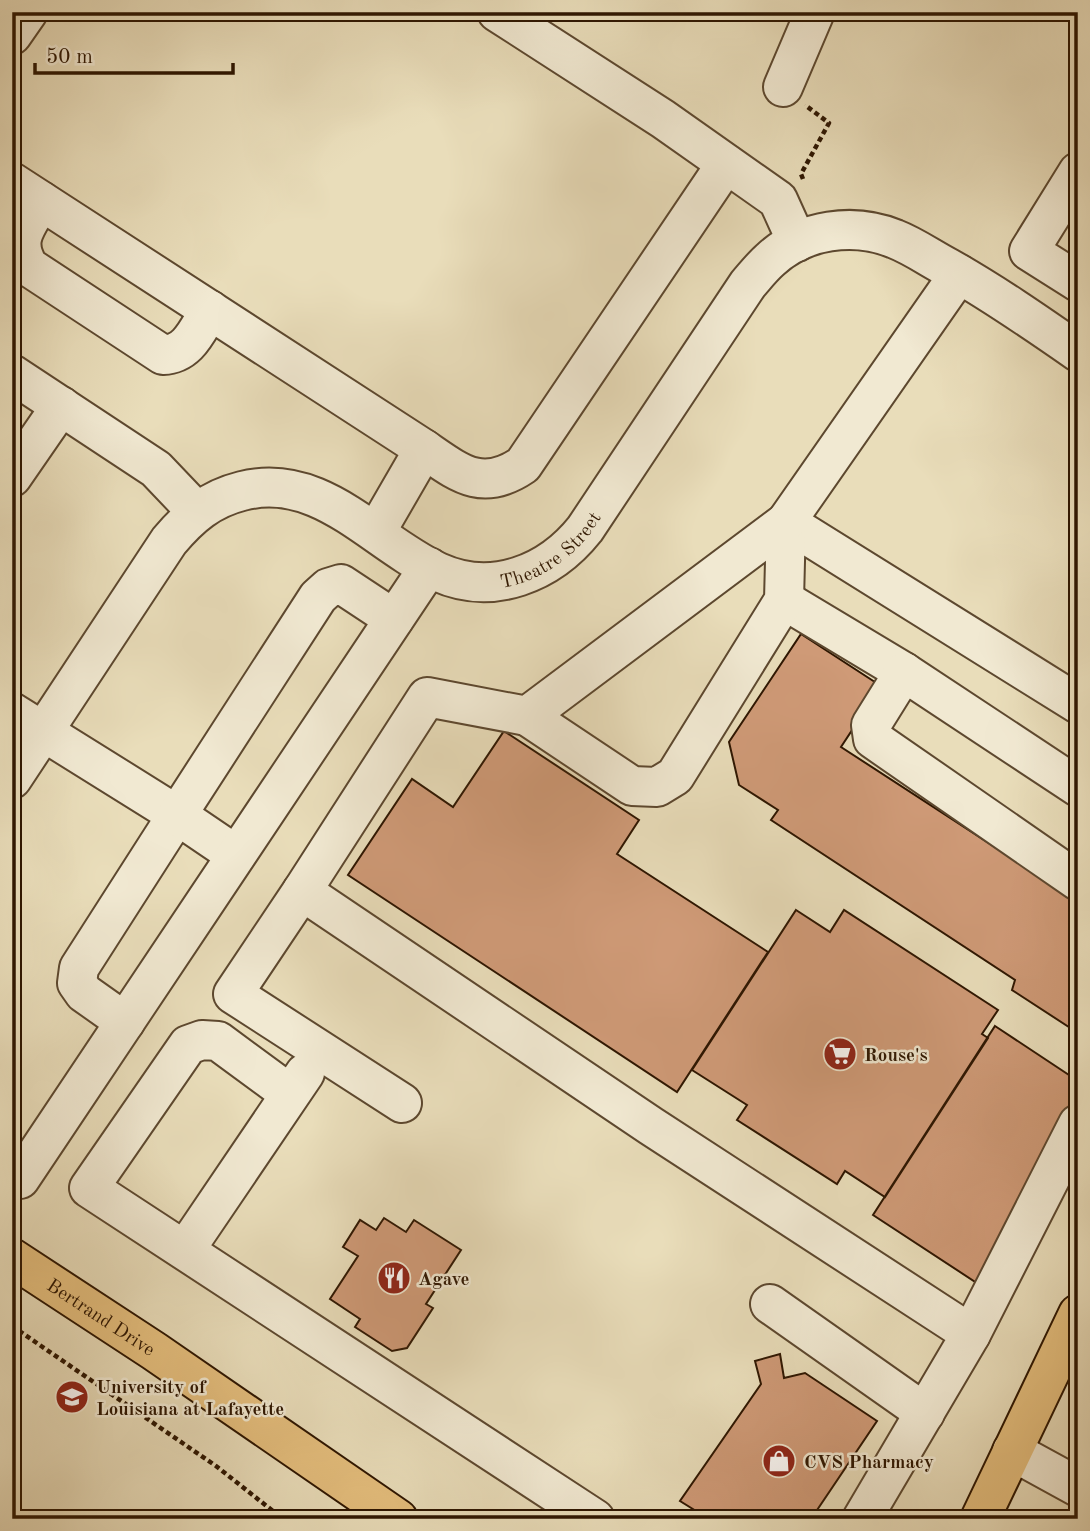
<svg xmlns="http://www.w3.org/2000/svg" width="1090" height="1531" font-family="'Old Standard TT',serif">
  <rect width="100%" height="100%" fill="#e9ddba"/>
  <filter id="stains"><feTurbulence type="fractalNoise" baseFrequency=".00286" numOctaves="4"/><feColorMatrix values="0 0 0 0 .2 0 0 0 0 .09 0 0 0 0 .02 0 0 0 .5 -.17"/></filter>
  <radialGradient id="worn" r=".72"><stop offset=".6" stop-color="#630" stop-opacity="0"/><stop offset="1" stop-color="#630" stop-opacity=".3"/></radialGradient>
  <path fill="#cf9a77" stroke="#2e1601" stroke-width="2" d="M801 634 881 686 841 747 1078 901V1033L1012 990 1015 980 771 820 778 810 739 785 729 742Z
    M504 731 639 820 617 854 768 952 677 1092 348 875 412 779 453 807Z
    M796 910 830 932 844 910 998 1010 982 1034 988 1038 885 1197 845 1171 837 1184 737 1120 747 1105 692 1070Z
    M995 1026 1078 1081V1099L989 1291 873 1215Z
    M384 1218 406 1232 414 1220 461 1250 426 1304 433 1308 407 1348 392 1351 355 1327 360 1319 330 1299 358 1256 343 1247 360 1220 376 1230Z
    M780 1354 784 1378 805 1373 877 1421 811 1519H709L680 1501 761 1384 755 1361Z"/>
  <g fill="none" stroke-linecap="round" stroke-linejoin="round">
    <defs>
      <g id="minor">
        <path d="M497 12 663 119 778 200 797 242"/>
        <path d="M12 35 28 12"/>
        <path d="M783 87 815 12"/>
        <path d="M1078 172 1029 251 1078 282"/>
        <path d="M12 182 424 449 376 532"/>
        <path d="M41 201C27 227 12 239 29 267L163 355C189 354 197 330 210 310"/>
        <path d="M12 374 156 469 197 512"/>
        <path d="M424 449C459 473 482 493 523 465L726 164"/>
        <path d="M12 477 61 406"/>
        <path d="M786 522 1078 704"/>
        <path d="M784 600 904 672 1078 787"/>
        <path d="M904 672 871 725 873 739 1078 881"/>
        <path d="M12 712 177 815 79 968 77 983 84 993 125 1022"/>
        <path d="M527 716 632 786 657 787 675 776 784 600 786 522"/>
        <path id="s1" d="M12 779 169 541C190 516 210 499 242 491 321 471 373 542 438 572 493 597 550 573 585 529L748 284C755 276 762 267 770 260 803 229 854 222 895 239 913 246 930 258 947 267 993 293 1035 322 1078 352"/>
        <path d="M236 855 177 815 318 597 328 588 341 584 394 619"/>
        <path d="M302 891 427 697 527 716 786 522 959 274"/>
        <path d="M290 1094 218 1041 202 1040 188 1045 89 1188 595 1519"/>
        <path d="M402 1103 233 994 302 891 651 1126 971 1334 862 1519"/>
        <path d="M20 1179 429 567"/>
        <path d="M185 1250 305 1073"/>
        <path d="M770 1304 925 1413"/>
        <path d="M971 1334 1078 1124"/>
        <path d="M1012 1451 1078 1487"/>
      </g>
      <g id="major">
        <path id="s2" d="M12 1258 154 1351 398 1519"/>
        <path d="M980 1519 1078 1314"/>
      </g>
    </defs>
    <use href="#minor" stroke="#5d482f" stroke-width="42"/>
    <use href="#major" stroke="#2e1601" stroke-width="42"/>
    <path stroke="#2e1601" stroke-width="4.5" stroke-dasharray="5 3.5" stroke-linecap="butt" d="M803 179 801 174 829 123 805 105
      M12 1326 216 1466 283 1519"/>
    <use href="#minor" stroke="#f1e9d2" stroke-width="38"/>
    <use href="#major" stroke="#e4be7d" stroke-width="38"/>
  </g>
  <defs>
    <symbol id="supermarket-disc" viewBox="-11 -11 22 22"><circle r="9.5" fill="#8f2418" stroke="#f1e9d2"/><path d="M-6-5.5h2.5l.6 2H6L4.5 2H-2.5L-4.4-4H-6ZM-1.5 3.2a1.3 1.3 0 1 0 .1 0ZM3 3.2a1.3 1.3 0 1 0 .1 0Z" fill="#fff"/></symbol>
    <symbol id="restaurant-disc" viewBox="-11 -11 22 22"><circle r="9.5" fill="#8f2418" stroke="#f1e9d2"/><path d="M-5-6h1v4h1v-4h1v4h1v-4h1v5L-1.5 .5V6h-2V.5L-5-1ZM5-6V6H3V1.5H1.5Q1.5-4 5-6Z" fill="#fff"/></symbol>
    <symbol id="university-disc" viewBox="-11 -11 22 22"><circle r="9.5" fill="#8f2418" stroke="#f1e9d2"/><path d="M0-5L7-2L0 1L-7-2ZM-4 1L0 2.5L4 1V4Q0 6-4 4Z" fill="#fff"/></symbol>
    <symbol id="shop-disc" viewBox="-11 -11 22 22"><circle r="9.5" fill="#8f2418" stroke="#f1e9d2"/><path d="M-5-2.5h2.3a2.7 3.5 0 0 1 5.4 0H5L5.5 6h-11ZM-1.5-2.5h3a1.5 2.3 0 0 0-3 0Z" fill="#fff"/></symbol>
  </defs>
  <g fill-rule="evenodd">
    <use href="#supermarket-disc" x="821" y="1035" width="38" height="38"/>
    <use href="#restaurant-disc" x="375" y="1259" width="38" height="38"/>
    <use href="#university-disc" x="53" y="1378" width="38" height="38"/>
    <use href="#shop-disc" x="760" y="1442" width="38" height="38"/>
  </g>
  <g text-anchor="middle" stroke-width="5" stroke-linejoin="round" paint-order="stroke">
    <g font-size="19" fill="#2e1601" stroke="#f1e9d2">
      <text dy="7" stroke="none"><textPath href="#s1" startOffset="718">Theatre Street</textPath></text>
      <text dy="7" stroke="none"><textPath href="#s2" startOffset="107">Bertrand Drive</textPath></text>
    </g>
    <g font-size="19" font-weight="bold" fill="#2e1601" stroke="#f1e9d2" text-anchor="start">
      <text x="864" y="1061">Rouse's</text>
      <text x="418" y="1285">Agave</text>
      <text x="96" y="1393">University of<tspan x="96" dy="22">Louisiana at Lafayette</tspan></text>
      <text x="804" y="1468">CVS Pharmacy</text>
    </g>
  </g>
  <rect width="1090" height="1531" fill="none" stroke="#e9ddba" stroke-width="42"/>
  <rect x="14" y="14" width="1062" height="1503" fill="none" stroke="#2e1601" stroke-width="3.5"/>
  <rect x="21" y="21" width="1048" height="1489" fill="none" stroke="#2e1601" stroke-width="2"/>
  <path d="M35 63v10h198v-10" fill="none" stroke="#2e1601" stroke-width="3.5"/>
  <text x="46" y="63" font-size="21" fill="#2e1601" stroke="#f1e9d2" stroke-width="5" paint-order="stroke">50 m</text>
  <rect width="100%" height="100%" filter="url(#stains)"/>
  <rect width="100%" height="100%" fill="url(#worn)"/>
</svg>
